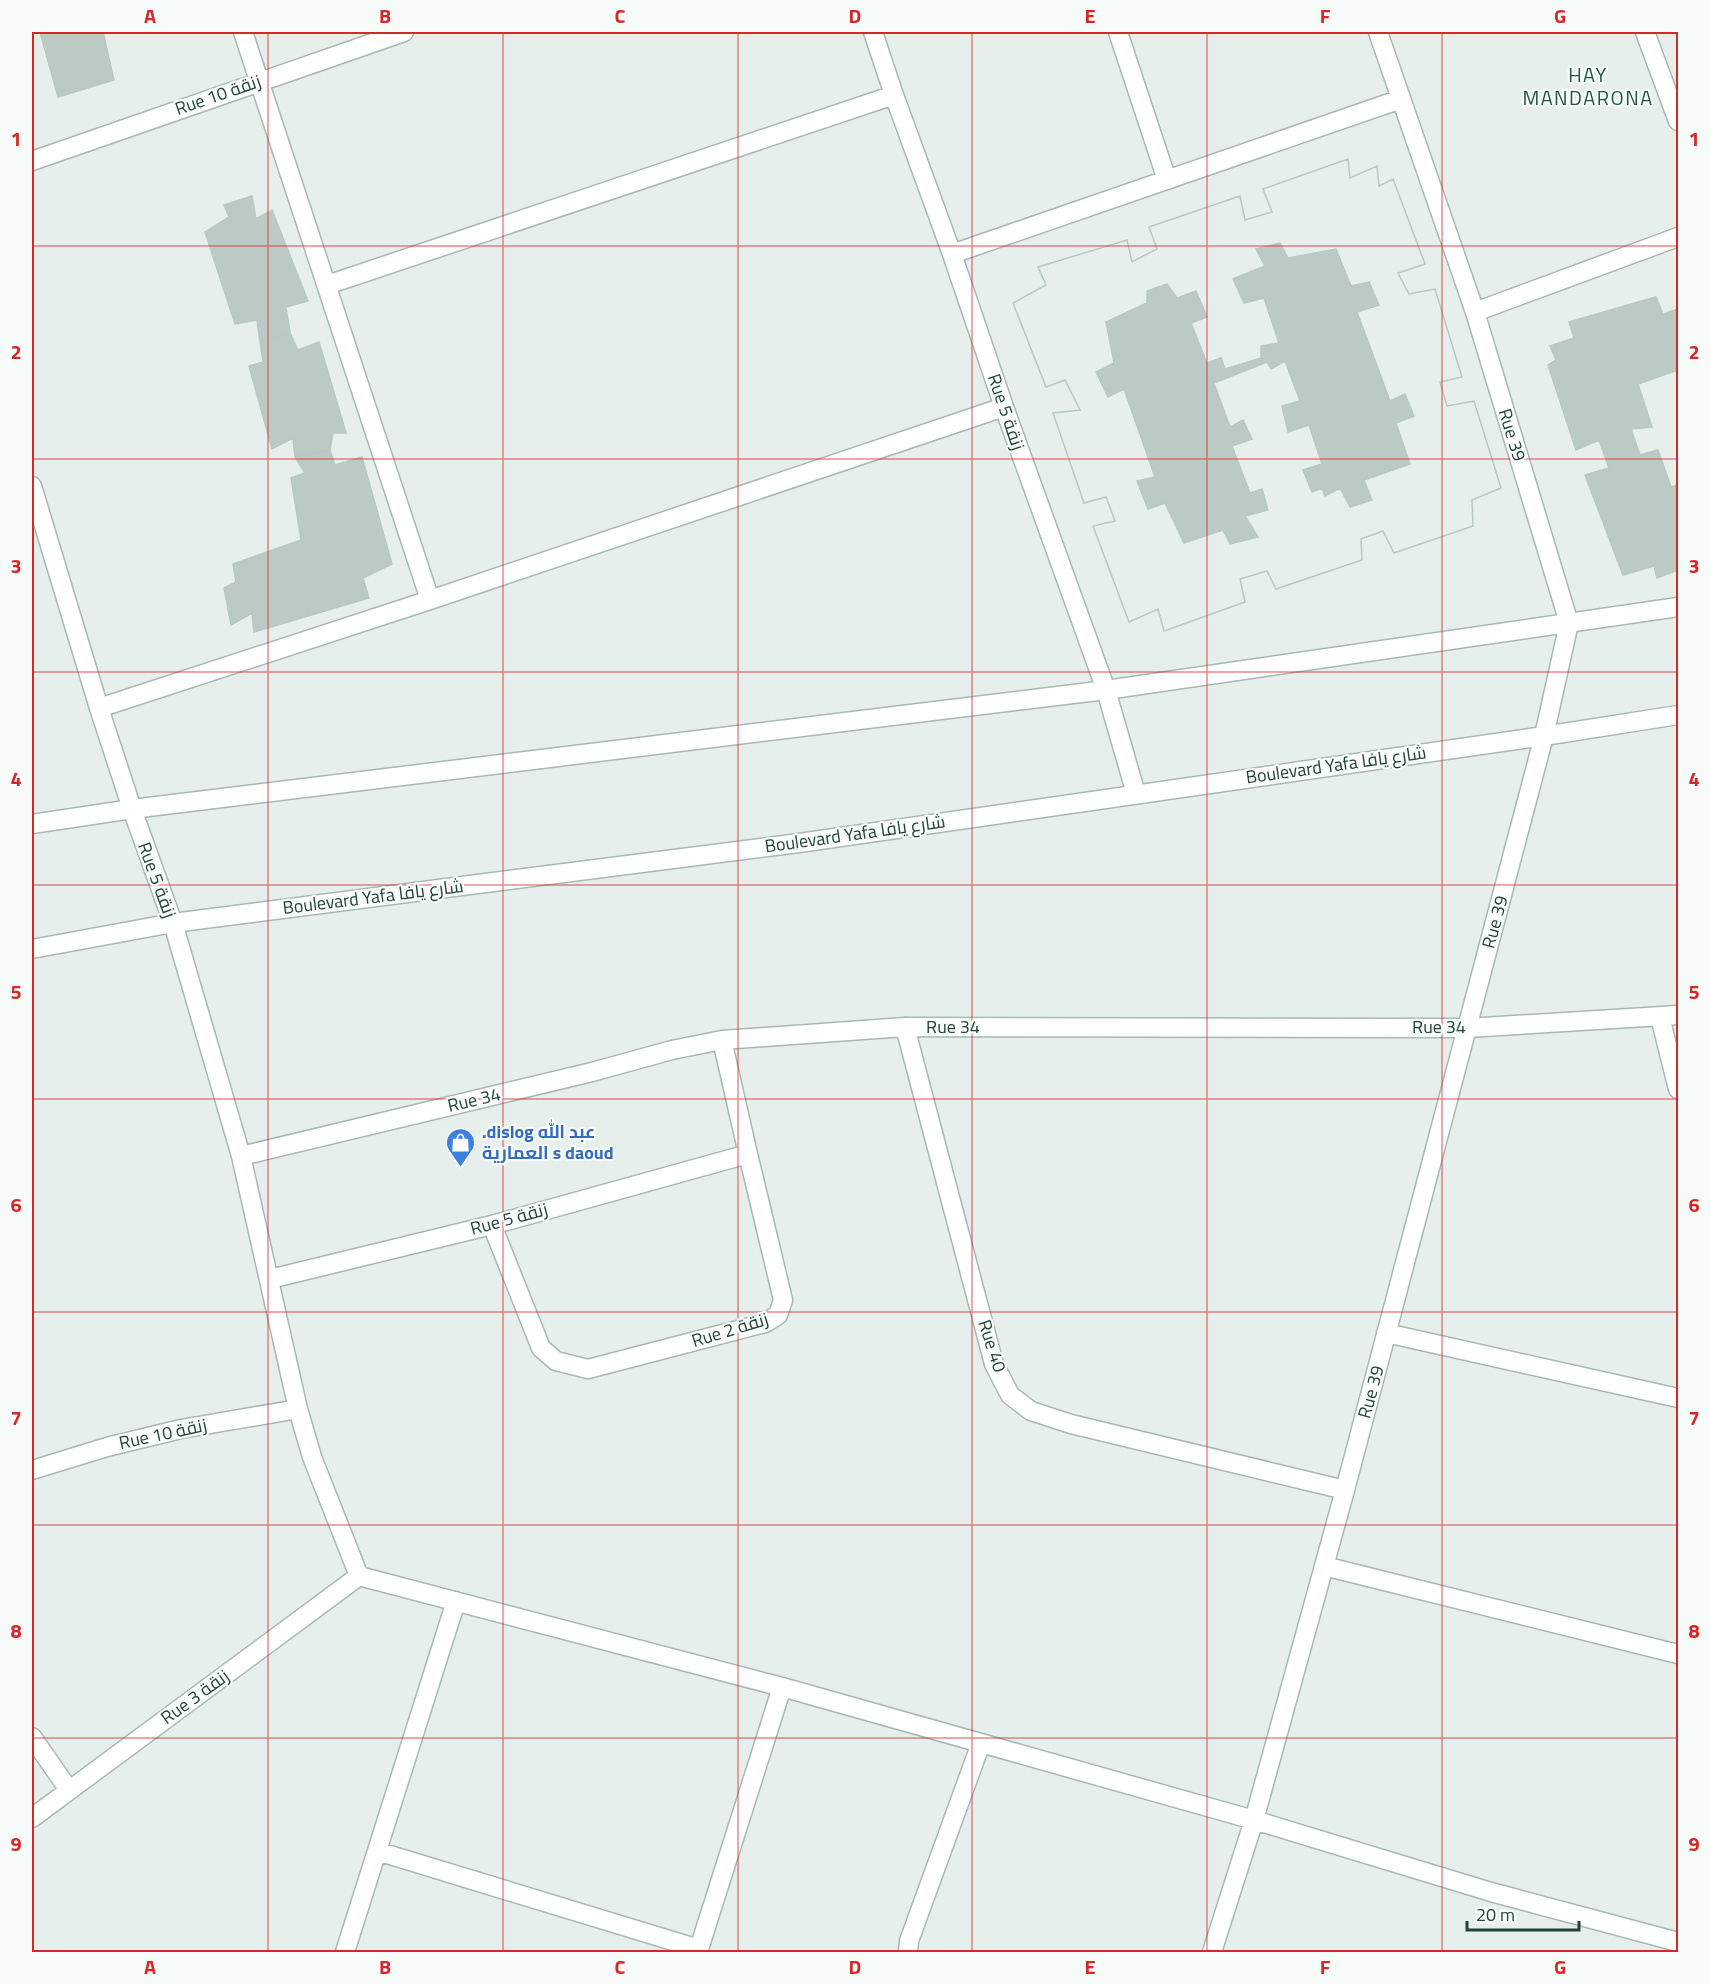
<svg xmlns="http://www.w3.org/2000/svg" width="1710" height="1984" font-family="'Titillium Web',Cairo,sans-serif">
  <rect width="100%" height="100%" fill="#e6efeb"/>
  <path fill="#bbcac4" stroke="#b8c9c2" stroke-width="1.5" fill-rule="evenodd" d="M40 32H103L114 80 58 97Z
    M1348 159 1350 178 1377 166 1379 186 1393 179 1425 264 1398 273 1409 294 1435 289 1462 377 1440 382 1447 406 1474 401 1501 488 1472 500 1473 526 1394 553 1383 531 1361 539 1362 560 1276 589 1267 571 1240 579 1245 602 1164 631 1158 609 1129 622 1093 526 1115 521 1106 497 1084 503 1053 413 1080 410 1065 380 1046 387 1013 303 1046 285 1038 267 1127 240 1132 262 1157 249 1149 227 1240 196 1245 220 1272 212 1263 189ZM1280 243 1288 258 1336 249 1351 286 1369 282 1379 305 1357 312 1390 401 1405 394 1414 416 1396 423 1410 464 1364 480 1372 500 1350 507 1340 488 1325 496 1322 488 1312 492 1303 470 1322 464 1309 425 1288 432 1282 406 1300 401 1285 361 1271 369 1267 362 1214 383 1230 427 1243 420 1252 439 1232 446 1250 493 1262 489 1268 510 1245 516 1258 537 1230 544 1223 530 1184 543 1165 503 1148 509 1137 481 1155 477 1124 389 1108 397 1096 372 1114 363 1106 322 1147 303V291L1167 284 1177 298 1196 291 1207 317 1191 323 1207 363 1221 358 1225 369 1261 358V346L1279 343 1264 298 1244 303 1233 279 1265 266 1256 249Z
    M1348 159 1350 178 1377 166 1379 186 1393 179 1425 264 1398 273 1409 294 1435 289 1462 377 1440 382 1447 406 1474 401 1501 488 1472 500 1473 526 1394 553 1383 531 1361 539 1362 560 1276 589 1267 571 1240 579 1245 602 1164 631 1158 609 1129 622 1093 526 1115 521 1106 497 1084 503 1053 413 1080 410 1065 380 1046 387 1013 303 1046 285 1038 267 1127 240 1132 262 1157 249 1149 227 1240 196 1245 220 1272 212 1263 189Z
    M252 196 256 219 272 210 308 301 286 307 290 333 260 342 257 320 235 324 205 232 229 217 224 205Z
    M1656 297 1663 314 1678 309V352L1675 354 1678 360V370L1638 384 1652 427 1631 429 1640 455 1658 450 1671 487 1678 485V570L1657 578 1654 566 1623 575 1585 475 1609 468 1599 440 1576 450 1548 365 1556 360 1550 346 1574 338 1569 322Z
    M290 333 298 350 319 342 346 433H333L330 450 295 457 293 438 272 449 249 366 263 362 260 342Z
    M330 450 335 465 362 457 392 564 363 578 369 598 254 632 252 613 231 625 224 588 236 582 233 564 301 540 291 478 305 473 295 457Z"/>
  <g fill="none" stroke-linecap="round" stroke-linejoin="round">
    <defs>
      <path id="minor" d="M243 32 430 600
        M873 32 894 95 952 254 1004 407 1106 690 1136 794
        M1118 32 1167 180
        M1645 32 1678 121
        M32 161 404 32
        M952 254 1401 99
        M327 285 894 95
        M1475 312 1678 237
        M32 486 99 708 132 809 173 923 241 1156 298 1409 312 1457 359 1576
        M99 708 430 600 1004 407
        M1660 1017 1678 1089
        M905 1027 994 1364 1010 1395 1031 1411 1071 1424 1345 1490
        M241 1156 592 1072 672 1050 722 1040 905 1027 1467 1028 1678 1015
        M492 1225 541 1348 556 1361 588 1369 765 1323 778 1315 783 1300 748 1154 722 1040
        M270 1279 492 1225 748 1154
        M1386 1333 1678 1398
        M32 1470 107 1447 181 1429 298 1409
        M1324 1566 1678 1654
        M359 1576 782 1687 1254 1820 1491 1892 1678 1942
        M32 1737 69 1790
        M32 1818 359 1576
        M377 1851 699 1949
        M345 1952 456 1601
        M698 1952 782 1687
        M908 1952 909 1941 981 1743
        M1212 1952 1254 1820 1345 1490 1544 736 1569 623 1475 312 1378 32"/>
      <path id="tertiary" d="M32 824 132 809 1106 690 1678 607
        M32 949 173 923 799 843 1544 736 1678 715"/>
    </defs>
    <use href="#minor" stroke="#a8b8b2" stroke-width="21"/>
    <use href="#tertiary" stroke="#a8b8b2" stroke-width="21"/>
    <use href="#minor" stroke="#fff" stroke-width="18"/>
    <use href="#tertiary" stroke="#fff" stroke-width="18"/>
  </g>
  <path fill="none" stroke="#d62828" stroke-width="1.5" stroke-opacity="0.55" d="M268 32V1952M503 32V1952M738 32V1952M972 32V1952M1207 32V1952M1442 32V1952M32 246H1678M32 459H1678M32 672H1678M32 885H1678M32 1099H1678M32 1312H1678M32 1525H1678M32 1738H1678"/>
  <defs>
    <symbol id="shop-pin" viewBox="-11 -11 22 30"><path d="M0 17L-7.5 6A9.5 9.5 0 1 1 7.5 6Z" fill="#3f7fe0" stroke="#f7fbf9"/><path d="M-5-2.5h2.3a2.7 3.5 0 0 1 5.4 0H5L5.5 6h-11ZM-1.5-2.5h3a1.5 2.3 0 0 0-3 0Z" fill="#fff"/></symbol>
  </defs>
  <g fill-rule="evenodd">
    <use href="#shop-pin" x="444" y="1126" width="33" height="45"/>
  </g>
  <g text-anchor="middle" stroke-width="4.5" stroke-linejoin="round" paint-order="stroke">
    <g font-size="18" fill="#24423a" stroke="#f7fbf9">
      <text transform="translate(218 95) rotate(-19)" y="6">Rue 10 زنقة</text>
      <text transform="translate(1006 412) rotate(71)" y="6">Rue 5 زنقة</text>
      <text transform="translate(1512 435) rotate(73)" y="6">Rue 39</text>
      <text transform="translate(1336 765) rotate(-8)" y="6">Boulevard Yafa شارع يافا</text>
      <text transform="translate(855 834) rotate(-8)" y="6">Boulevard Yafa شارع يافا</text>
      <text transform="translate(157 880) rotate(70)" y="6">Rue 5 زنقة</text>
      <text transform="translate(373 897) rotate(-7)" y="6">Boulevard Yafa شارع يافا</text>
      <text transform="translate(1495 922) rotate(-75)" y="6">Rue 39</text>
      <text x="953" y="1033">Rue 34</text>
      <text x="1439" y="1033">Rue 34</text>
      <text transform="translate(474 1100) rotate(-13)" y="6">Rue 34</text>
      <text transform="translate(509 1219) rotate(-15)" y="6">Rue 5 زنقة</text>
      <text transform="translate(730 1330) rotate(-17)" y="6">Rue 2 زنقة</text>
      <text transform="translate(992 1346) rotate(72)" y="6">Rue 40</text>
      <text transform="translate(1371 1392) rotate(-75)" y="6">Rue 39</text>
      <text transform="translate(163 1434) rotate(-12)" y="6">Rue 10 زنقة</text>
      <text transform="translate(195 1697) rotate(-36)" y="6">Rue 3 زنقة</text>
    </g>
    <g font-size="18" font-weight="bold" fill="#366cbe" stroke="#f7fbf9" text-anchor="start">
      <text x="482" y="1138">.dislog عبد الله<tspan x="482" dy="21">العمارية s daoud</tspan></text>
    </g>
    <g font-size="20" letter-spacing="1.5" fill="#1f5548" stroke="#f7fbf9">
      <text x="1588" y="82">HAY<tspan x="1588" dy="23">MANDARONA</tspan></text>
    </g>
  </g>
  <rect width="1710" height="1984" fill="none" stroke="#f7fbf9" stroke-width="66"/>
  <path d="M1467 1921v9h112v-9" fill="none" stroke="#24423a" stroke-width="3"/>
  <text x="1476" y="1921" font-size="18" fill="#24423a" stroke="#f7fbf9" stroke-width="4.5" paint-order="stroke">20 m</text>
  <rect x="33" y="33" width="1644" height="1918" fill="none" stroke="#d62828" stroke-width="2"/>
  <g font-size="20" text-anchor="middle" font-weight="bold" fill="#d62828">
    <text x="150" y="23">A</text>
    <text x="385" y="23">B</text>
    <text x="620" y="23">C</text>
    <text x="855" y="23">D</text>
    <text x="1090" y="23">E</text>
    <text x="1325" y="23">F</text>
    <text x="1560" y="23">G</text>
    <text x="16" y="146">1</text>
    <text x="1694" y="146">1</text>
    <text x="16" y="359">2</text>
    <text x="1694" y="359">2</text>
    <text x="16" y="573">3</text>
    <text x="1694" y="573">3</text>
    <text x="16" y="786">4</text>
    <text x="1694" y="786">4</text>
    <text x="16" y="999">5</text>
    <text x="1694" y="999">5</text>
    <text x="16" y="1212">6</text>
    <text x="1694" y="1212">6</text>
    <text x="16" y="1425">7</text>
    <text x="1694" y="1425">7</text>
    <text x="16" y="1638">8</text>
    <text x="1694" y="1638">8</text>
    <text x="16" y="1851">9</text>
    <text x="1694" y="1851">9</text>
    <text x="150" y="1974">A</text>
    <text x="385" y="1974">B</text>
    <text x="620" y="1974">C</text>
    <text x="855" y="1974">D</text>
    <text x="1090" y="1974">E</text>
    <text x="1325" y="1974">F</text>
    <text x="1560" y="1974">G</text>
  </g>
</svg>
